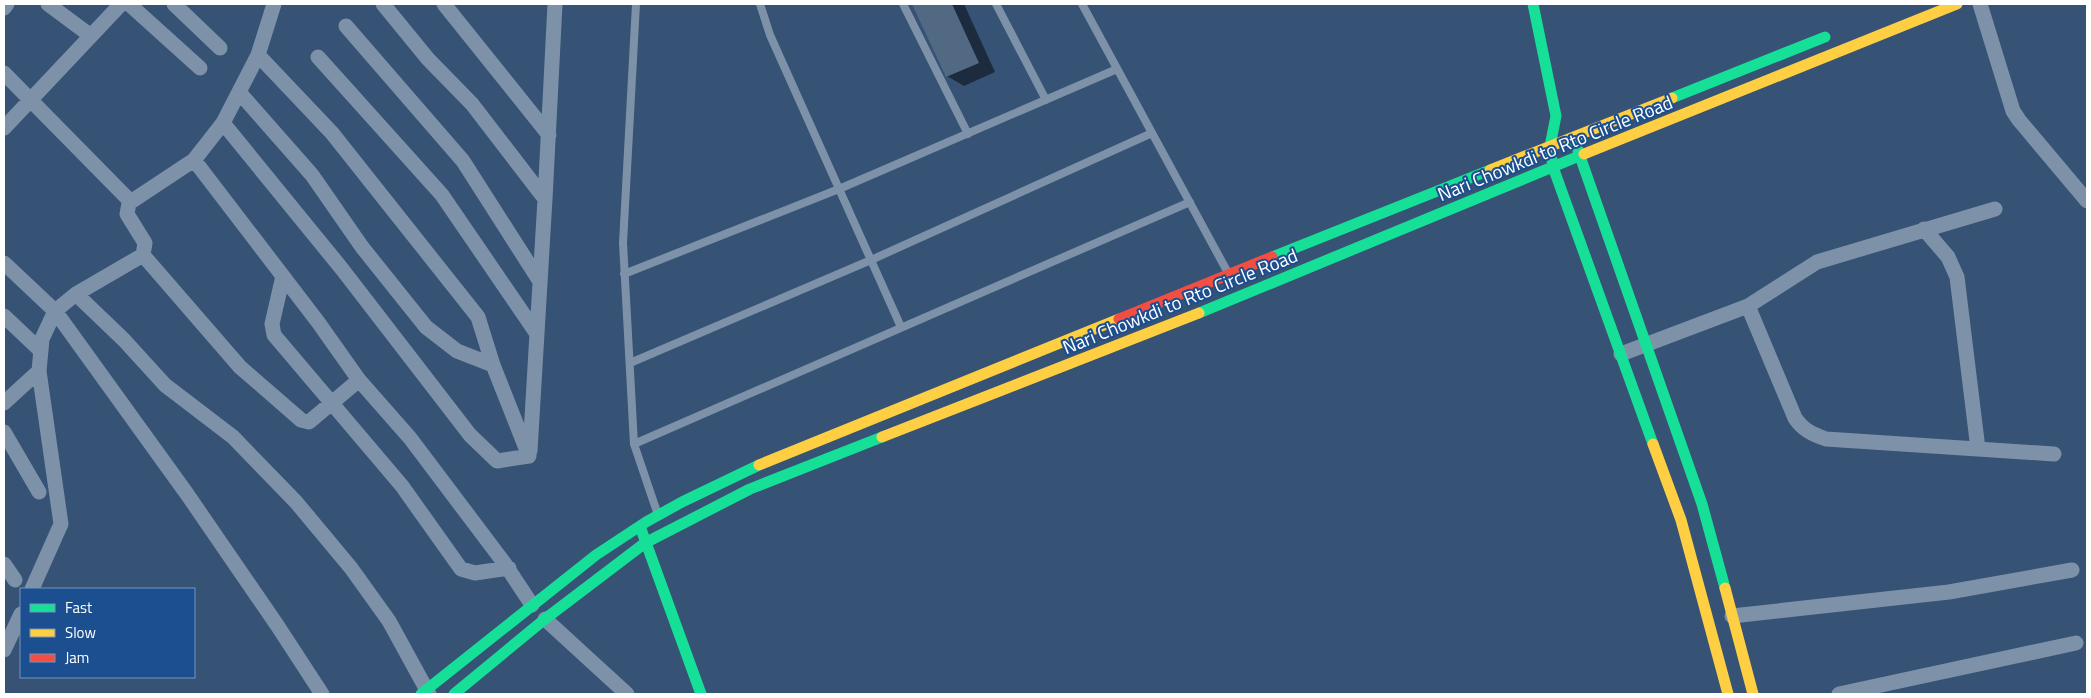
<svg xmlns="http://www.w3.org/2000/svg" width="2091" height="698" font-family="'Titillium Web',sans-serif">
  <rect width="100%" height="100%" fill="#365274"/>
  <path fill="#0007" d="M913 4H964L995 72 964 86 947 76Z"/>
  <path fill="#526984" d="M912 4H952L979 63 946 77Z"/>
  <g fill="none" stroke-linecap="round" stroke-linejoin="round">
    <path stroke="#7d92a8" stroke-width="8" d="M636 4 623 243 634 444 657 512
      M760 4 770 35 901 327
      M903 4 968 134
      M996 4 1046 100
      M1082 4 1227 271
      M624 274 839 189 1117 69
      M630 363 871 260 1152 133
      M634 444 1190 202"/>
    <path stroke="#7d92a8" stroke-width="15" d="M48 4 91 36
      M129 4 200 68
      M174 4 220 48
      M383 4 428 59 472 104 545 199 530 451
      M444 4 549 135
      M1980 4 2013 111 2019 120 2087 201
      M4 8 7 4
      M346 26 463 161 539 280
      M318 57 442 195 535 331
      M4 73 131 202
      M239 92 312 175 362 247 426 327 457 351 493 365
      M223 123 342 269 470 435 497 461 529 456 493 365 478 317 332 133 258 55
      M4 128 121 4
      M194 160 318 322 359 380 410 438 505 564 532 605
      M545 199 555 4
      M1924 229 1948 257 1957 277 1978 449
      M143 255 240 367 301 420 309 422 359 380
      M4 263 55 311 187 494 277 625 322 694
      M283 276 272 324 274 335 402 486 461 569 475 573 509 568
      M76 294 124 340 165 385 233 437 296 502 351 568 389 621 429 694
      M1748 306 1795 418C1803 430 1812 434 1826 439L2054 454
      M4 316 41 351
      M1621 354 1748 306 1817 262 1995 209
      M4 403 39 371
      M4 432 39 492
      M4 564 15 580
      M32 589 61 524 39 371 42 339 55 311 76 294 143 255 145 243 127 214 129 203 194 160 223 123 258 55 274 4
      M1732 616 1949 592 2072 570
      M545 619 627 694
      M4 650 21 614
      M1839 694 2076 643"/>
    <path stroke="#16e098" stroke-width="11" d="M1533 4 1556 116 1550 146 1553 167 1653 444
      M1672 98 1825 37
      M1575 142 1702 504 1725 588
      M1272 257 1490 170
      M1199 313 1584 154
      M641 529 701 694
      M421 694 596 555 646 522 682 502 759 465
      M454 694 545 619 645 543 750 489 882 437"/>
    <path stroke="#ffcf43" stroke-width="11" d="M1584 154 1957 4
      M1490 170 1672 98
      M882 437 1199 313
      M1653 444 1681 520 1728 694
      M759 465 1119 319
      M1725 588 1753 694"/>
    <path stroke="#f24e42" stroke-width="11" d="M1119 319 1272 257"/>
  </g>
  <g text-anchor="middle" stroke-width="4" stroke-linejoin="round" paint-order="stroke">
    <g font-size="19" fill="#fff" stroke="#1b4f8f">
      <text transform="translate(1555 148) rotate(-22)" y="7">Nari Chowkdi to Rto Circle Road</text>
      <text transform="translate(1180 301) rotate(-22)" y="7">Nari Chowkdi to Rto Circle Road</text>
    </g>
  </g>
  <rect width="2091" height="698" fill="none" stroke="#ffffff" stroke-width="10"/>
  <rect x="20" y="588" width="175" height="90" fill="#1b4f8f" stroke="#7695bc"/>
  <rect x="30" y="604" width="25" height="8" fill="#16e098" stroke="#7695bc"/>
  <text x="65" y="613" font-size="15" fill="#ffffff">Fast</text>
  <rect x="30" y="629" width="25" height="8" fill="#ffcf43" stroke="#7695bc"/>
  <text x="65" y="638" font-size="15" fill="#ffffff">Slow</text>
  <rect x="30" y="654" width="25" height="8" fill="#f24e42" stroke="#7695bc"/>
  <text x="65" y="663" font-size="15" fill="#ffffff">Jam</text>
</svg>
